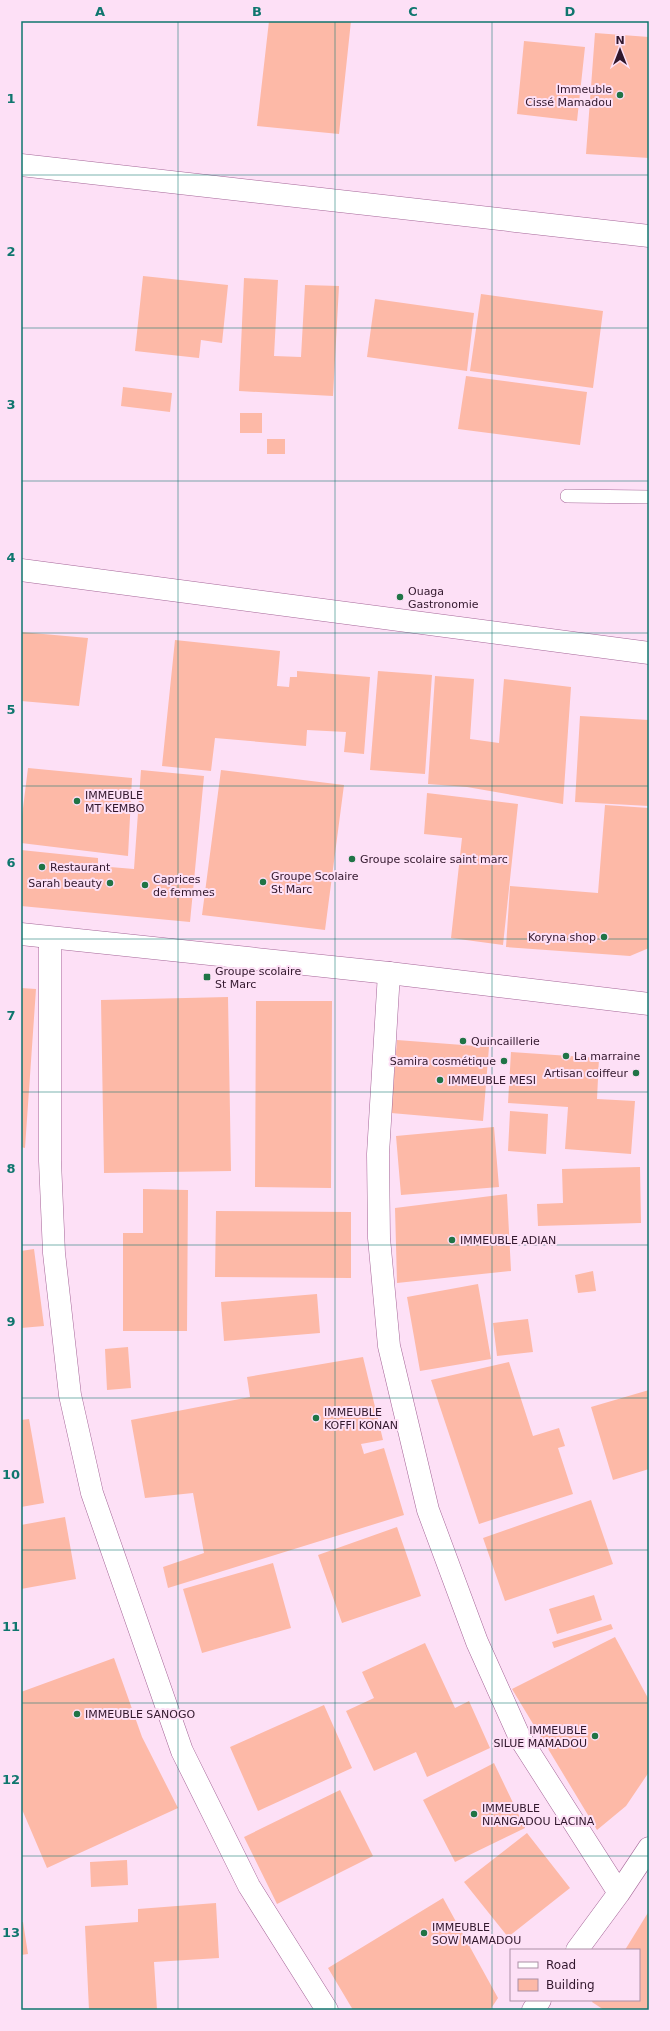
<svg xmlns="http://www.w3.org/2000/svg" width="670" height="2031" font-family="'DejaVu Sans',sans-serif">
  <rect width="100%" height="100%" fill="#fde0f6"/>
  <path fill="#fdb9a7" d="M269 21H351L339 134 257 126Z
    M595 33 649 37V158L586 154Z
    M524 41 585 47 577 121 517 114Z
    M143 276 228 285 222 343 201 340 199 358 135 351Z
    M244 278 278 280 274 356 301 357 305 285 339 286 333 396 239 391Z
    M481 294 603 311 593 388 470 371Z
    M375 299 474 313 467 371 367 357Z
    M466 376 587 392 580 445 458 429Z
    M123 387 172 393 170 412 121 406Z
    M240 413H262V433H240Z
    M267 439H285V454H267Z
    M21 632 88 638 79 706 21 701Z
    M175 640 280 651 277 686 289 687 290 677H297V671L370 677 364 754 344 752 346 732 307 730 306 746 215 738 211 771 162 766Z
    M378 671 432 675 425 774 370 770Z
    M435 676 474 679 470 739 499 743 504 679 571 687 563 804 467 787 428 784Z
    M580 716 649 720V806L575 802Z
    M28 768 132 778 128 856 21 843V824Z
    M141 770 204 776 190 922 21 906V850L98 858V866L134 869Z
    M221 770 344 785 325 930 202 915Z
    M427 793 518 804 503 945 451 938 462 838 424 834Z
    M605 805 649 808V948L630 956 506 947 510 886 598 893Z
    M21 988 36 989 25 1148 21 1147Z
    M228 997 231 1171 104 1173 101 1000Z
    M256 1001H332L331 1188 255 1187Z
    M397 1040 489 1047 483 1121 391 1113Z
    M511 1052 599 1058 597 1099 635 1101 631 1154 565 1149 568 1107 508 1103Z
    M510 1111 548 1114 546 1154 508 1151Z
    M494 1127 499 1187 401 1195 396 1136Z
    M640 1167 641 1223 538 1226 537 1204 563 1203 562 1169Z
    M143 1189 188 1190 187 1331H123V1233H143Z
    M507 1194 511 1271 397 1283 395 1208Z
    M216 1211 351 1212V1278L215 1277Z
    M34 1249 44 1326 21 1328V1251Z
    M593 1271 596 1291 578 1293 575 1275Z
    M478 1284 491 1359 420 1371 407 1297Z
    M317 1294 320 1333 224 1341 221 1302Z
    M528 1319 533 1352 497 1356 493 1323Z
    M128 1347 131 1388 107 1390 105 1349Z
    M363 1357 383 1440 361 1444 364 1454 384 1448 404 1515 168 1588 163 1567 204 1553 193 1493 145 1498 131 1420 250 1397 247 1377Z
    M509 1362 533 1436 559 1428 565 1446 558 1448 573 1494 479 1524 431 1380Z
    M649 1390V1469L613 1480 591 1407Z
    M29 1419 44 1503 21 1507V1420Z
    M591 1500 613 1564 505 1601 483 1538Z
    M65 1517 76 1579 21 1589V1525Z
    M397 1527 421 1596 342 1623 318 1555Z
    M273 1563 291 1628 202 1653 183 1589Z
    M594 1595 602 1620 557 1634 549 1609Z
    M611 1624 613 1629 554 1648 552 1642Z
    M615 1637 649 1700V1772L626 1806 597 1830 512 1689Z
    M425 1643 455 1708 469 1701 490 1748 427 1777 416 1752 374 1771 346 1711 374 1698 362 1672Z
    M114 1658 142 1737 178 1808 47 1868 21 1807V1692Z
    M324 1705 352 1768 258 1811 230 1747Z
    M494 1763 525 1828 455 1862 423 1800Z
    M340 1790 373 1856 277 1904 244 1837Z
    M527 1833 570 1888 508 1937 464 1882Z
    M127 1860 128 1885 91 1887 90 1862Z
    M443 1898 498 1998 490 2010H353L328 1968Z
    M216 1903 219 1958 154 1962 157 2010H89L85 1926 138 1922V1909Z
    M649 1911V2010H604L592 2002 593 2000H639V1950H625Z
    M21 1922H23L28 1954 21 1955Z"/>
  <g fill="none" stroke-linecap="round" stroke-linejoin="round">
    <defs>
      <path id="service" d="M567 496 649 497"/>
      <path id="minor" d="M21 165 649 236
        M21 570 649 653
        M50 938V1161L54 1253 70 1395 92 1493 182 1751 249 1886 327 2010
        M389 973 378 1154 379 1238 389 1346 428 1510 477 1642 520 1738 619 1893
        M577 1950 619 1893 649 1848
        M533 2010 540 2000"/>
      <path id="tertiary" d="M21 934 389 973 649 1004"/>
    </defs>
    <use href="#service" stroke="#a56698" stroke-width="14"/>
    <use href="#minor" stroke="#a56698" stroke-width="23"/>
    <use href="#tertiary" stroke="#a56698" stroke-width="23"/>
    <use href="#service" stroke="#fff" stroke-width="13"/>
    <use href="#minor" stroke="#fff" stroke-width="22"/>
    <use href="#tertiary" stroke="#fff" stroke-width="22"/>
  </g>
  <path fill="none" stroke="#0f766e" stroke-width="1" stroke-opacity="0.55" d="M178 21V2010M335 21V2010M492 21V2010M21 175H649M21 328H649M21 481H649M21 633H649M21 786H649M21 939H649M21 1092H649M21 1245H649M21 1398H649M21 1550H649M21 1703H649M21 1856H649"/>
  <g fill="#207446" stroke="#fde0f6" stroke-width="1.5">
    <circle cx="620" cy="95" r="4"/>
    <circle cx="400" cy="597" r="4"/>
    <circle cx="77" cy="801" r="4"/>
    <circle cx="352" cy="859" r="4"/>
    <circle cx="42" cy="867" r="4"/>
    <circle cx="263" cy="882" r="4"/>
    <circle cx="110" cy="883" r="4"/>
    <circle cx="145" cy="885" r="4"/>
    <circle cx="604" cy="937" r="4"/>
    <rect x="203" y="973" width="8" height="8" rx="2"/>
    <circle cx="463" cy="1041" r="4"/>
    <circle cx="566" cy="1056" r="4"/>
    <circle cx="504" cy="1061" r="4"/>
    <circle cx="636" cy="1073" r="4"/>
    <circle cx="440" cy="1080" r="4"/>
    <circle cx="452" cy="1240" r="4"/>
    <circle cx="316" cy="1418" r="4"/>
    <circle cx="77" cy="1714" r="4"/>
    <circle cx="595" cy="1736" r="4"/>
    <circle cx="474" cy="1814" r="4"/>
    <circle cx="424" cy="1933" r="4"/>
  </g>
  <g text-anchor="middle" stroke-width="4" stroke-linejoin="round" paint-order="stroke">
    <g font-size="11" fill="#31172c" stroke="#fde0f6" text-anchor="start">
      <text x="612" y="93" text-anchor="end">Immeuble<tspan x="612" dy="13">Cissé Mamadou</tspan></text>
      <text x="408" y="595">Ouaga<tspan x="408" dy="13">Gastronomie</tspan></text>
      <text x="85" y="799">IMMEUBLE<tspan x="85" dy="13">MT KEMBO</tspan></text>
      <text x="360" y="863">Groupe scolaire saint marc</text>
      <text x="50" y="871">Restaurant</text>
      <text x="271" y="880">Groupe Scolaire<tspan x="271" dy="13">St Marc</tspan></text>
      <text x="153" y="883">Caprices<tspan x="153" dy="13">de femmes</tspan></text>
      <text x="102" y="887" text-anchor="end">Sarah beauty</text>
      <text x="596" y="941" text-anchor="end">Koryna shop</text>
      <text x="215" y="975">Groupe scolaire<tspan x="215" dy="13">St Marc</tspan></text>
      <text x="471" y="1045">Quincaillerie</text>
      <text x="574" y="1060">La marraine</text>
      <text x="496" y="1065" text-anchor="end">Samira cosmétique</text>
      <text x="628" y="1077" text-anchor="end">Artisan coiffeur</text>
      <text x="448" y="1084">IMMEUBLE MESI</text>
      <text x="460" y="1244">IMMEUBLE ADIAN</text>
      <text x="324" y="1416">IMMEUBLE<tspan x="324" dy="13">KOFFI KONAN</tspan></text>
      <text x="85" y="1718">IMMEUBLE SANOGO</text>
      <text x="587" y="1734" text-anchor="end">IMMEUBLE<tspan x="587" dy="13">SILUE MAMADOU</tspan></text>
      <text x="482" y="1812">IMMEUBLE<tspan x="482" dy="13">NIANGADOU LACINA</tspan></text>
      <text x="432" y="1931">IMMEUBLE<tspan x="432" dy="13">SOW MAMADOU</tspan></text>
    </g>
  </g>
  <rect width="670" height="2031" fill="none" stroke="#fde0f6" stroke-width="44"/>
  <rect x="510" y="1949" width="130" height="52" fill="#fde0f6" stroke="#ab90a5"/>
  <rect x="518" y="1962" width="20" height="6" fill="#ffffff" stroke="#ab90a5"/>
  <text x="546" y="1969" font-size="12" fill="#31172c">Road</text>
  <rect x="518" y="1979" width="20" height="12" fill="#fdb9a7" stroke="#ab90a5"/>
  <text x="546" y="1989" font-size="12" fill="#31172c">Building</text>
  <g transform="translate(620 50)" stroke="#fde0f6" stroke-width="3" paint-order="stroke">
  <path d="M0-3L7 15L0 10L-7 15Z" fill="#31172c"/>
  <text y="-6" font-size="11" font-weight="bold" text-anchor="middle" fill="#31172c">N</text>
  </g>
  <rect x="22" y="22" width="626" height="1987" fill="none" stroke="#0f766e" stroke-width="1.5"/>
  <g font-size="13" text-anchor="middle" font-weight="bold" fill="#0f766e">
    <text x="100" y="16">A</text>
    <text x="257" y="16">B</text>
    <text x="413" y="16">C</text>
    <text x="570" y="16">D</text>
    <text x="11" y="103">1</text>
    <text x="11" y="256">2</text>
    <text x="11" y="409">3</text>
    <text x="11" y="562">4</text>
    <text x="11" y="714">5</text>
    <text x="11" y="867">6</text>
    <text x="11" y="1020">7</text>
    <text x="11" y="1173">8</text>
    <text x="11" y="1326">9</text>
    <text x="11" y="1479">10</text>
    <text x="11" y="1631">11</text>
    <text x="11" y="1784">12</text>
    <text x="11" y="1937">13</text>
  </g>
</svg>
